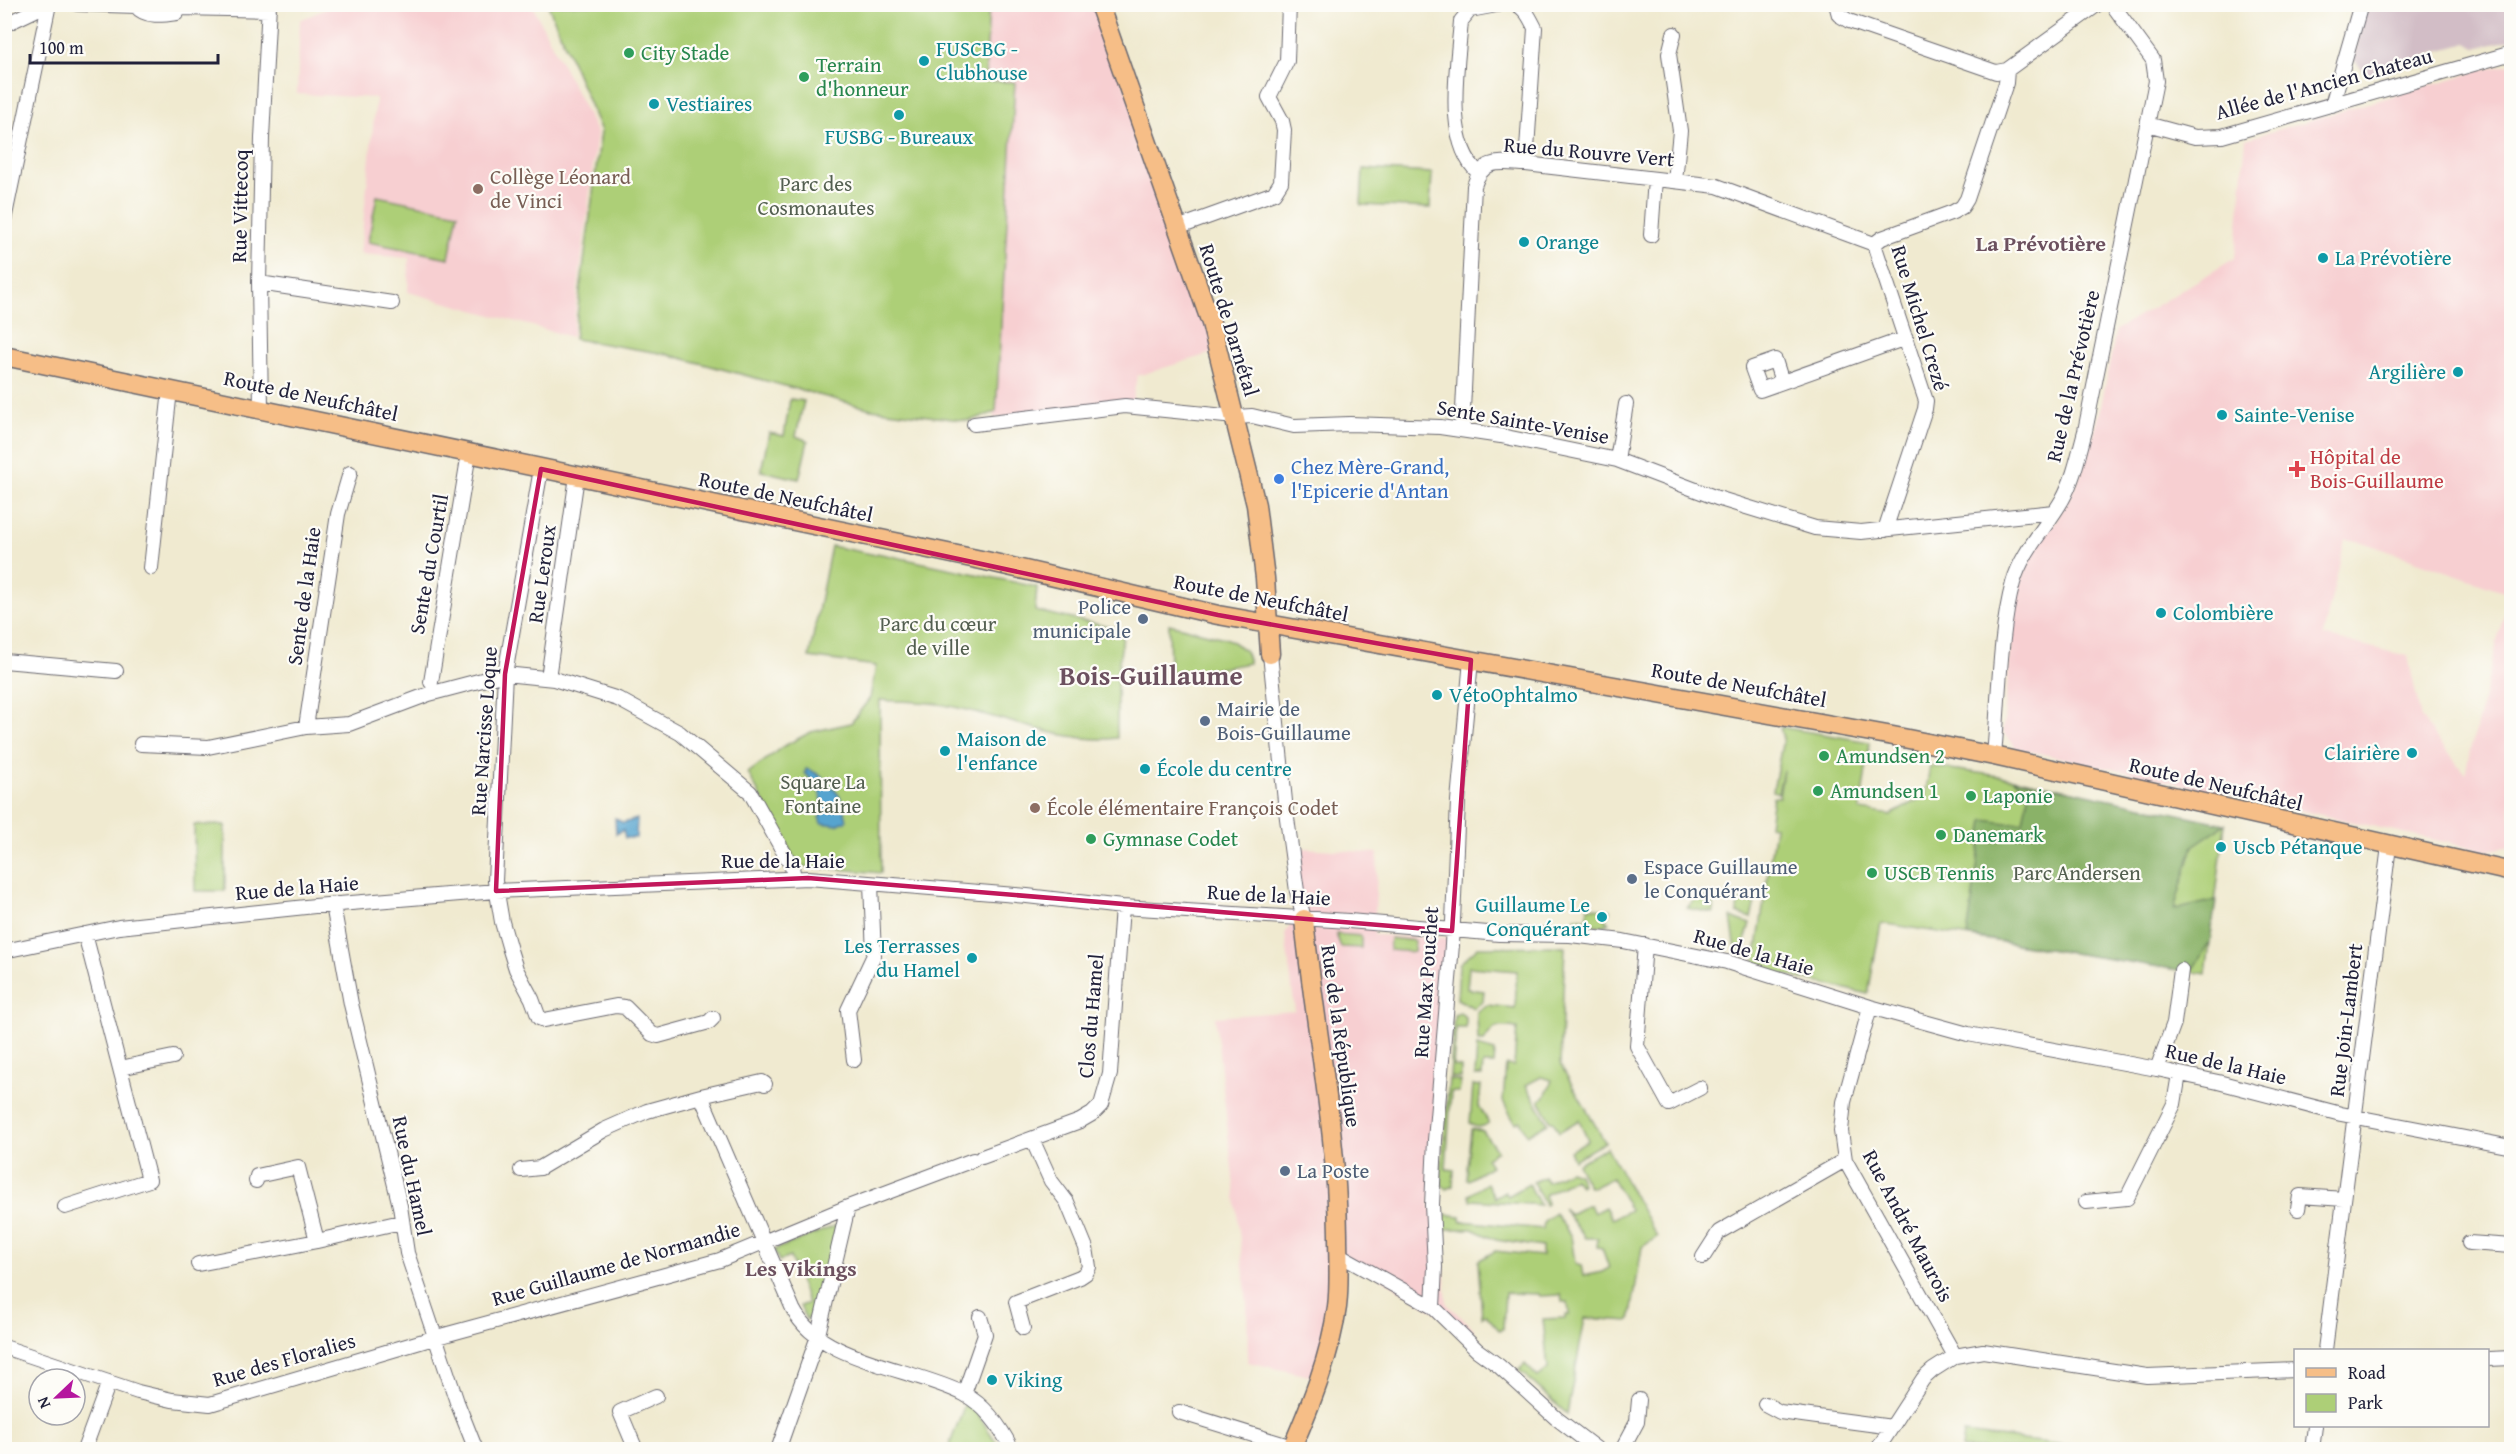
<svg xmlns="http://www.w3.org/2000/svg" width="2516" height="1454" font-family="'Gentium Book Plus',serif">
  <rect width="100%" height="100%" fill="#fdfcf7"/>
  <filter id="ink" filterUnits="userSpaceOnUse"><feTurbulence type="fractalNoise" baseFrequency=".0167" numOctaves="2"/><feDisplacementMap in="SourceGraphic" scale="12" xChannelSelector="R" yChannelSelector="G"/><feConvolveMatrix kernelMatrix="1 2 1 2 8 2 1 2 1" color-interpolation-filters="sRGB"/></filter>
  <filter id="wash" filterUnits="userSpaceOnUse"><feTurbulence type="fractalNoise" baseFrequency=".008" numOctaves="4" result="noise"/><feDisplacementMap in="SourceGraphic" scale="24" xChannelSelector="R" yChannelSelector="G"/><feGaussianBlur stdDeviation="1.35" result="paint"/><feColorMatrix in="noise" values="0 0 0 0 0 0 0 0 0 0 0 0 0 0 0 0 0 1.4 0 .05"/><feComposite in="paint" operator="in"/></filter>
  <g filter="url(#wash)">
    <rect width="100%" height="100%" fill="#f0ead0"/>
    <path fill="#f7cfd1" fill-rule="evenodd" d="M335 5H532L597 133 572 337 408 292 409 258 360 254 376 98 297 94 300 20Z
      M989 5H1096L1219 351 1137 376 1132 403 994 418 1015 82H985Z
      M2511 65V846L2485 851 2016 748 2003 731 2014 613 2020 583 2040 539 2056 521 2077 483 2088 456 2100 412 2116 330 2235 258 2246 139 2485 69ZM2345 539 2362 542 2509 593 2465 774 2421 718 2408 656 2323 636Z
      M1290 847 1378 853 1374 935 1448 939 1430 1205 1441 1235 1447 1304 1474 1329 1465 1339 1433 1310 1339 1252 1319 1378 1248 1362 1247 1303 1215 1017 1295 1011 1285 934 1294 918Z"/>
    <path fill="#d2bdc6" d="M2365 5H2511V40L2475 48 2467 43 2427 54 2422 62 2368 76 2354 60Z"/>
    <path fill="#adcf77" stroke="#687859" stroke-width="1.5" d="M548 5H989L985 81 1015 82 996 412 969 421 871 409 666 354 574 339 601 131Z
      M1363 169 1432 173 1430 208 1361 205Z
      M377 196 458 213 449 258 368 242Z
      M790 399 804 401 796 436 808 441 799 479 761 471 769 433 784 436Z
      M831 546 876 555 877 553 1037 587 1035 611 1124 630 1117 675V738C1067 745 999 715 949 706 927 701 903 702 880 700L881 873 801 866 796 862 748 773 786 745 811 732 851 723 870 698 876 666 809 657Z
      M1169 624 1228 639 1245 650 1249 663 1211 670 1170 672Z
      M1780 727 1870 742 1860 810 1891 815 1925 796 1930 766 2013 778 2225 824 2206 974 1881 923 1868 994 1754 968 1775 827 1769 825 1773 797H1779L1783 770 1778 793 1773 791 1783 739Z
      M194 825H225V891H195Z
      M1697 896 1708 897V902L1713 903V913L1687 908Z
      M1738 900 1755 902 1751 918 1737 913Z
      M1588 907 1610 910 1606 920 1609 923 1602 926 1574 922 1575 917 1587 919Z
      M1731 917 1750 924 1741 954 1736 950Z
      M1336 934 1361 936V948L1341 947Z
      M1390 938 1415 941 1414 952 1389 950Z
      M1565 946 1560 1064 1605 1142 1574 1160 1570 1151 1588 1140 1579 1120 1559 1132 1553 1121H1551L1539 1100 1545 1097 1552 1080 1541 1077 1526 1085 1548 1123 1527 1135 1520 1121 1515 1123 1503 1101 1506 1065 1514 1066 1517 1028C1498 1026 1495 1023 1484 1041H1478L1477 1012 1487 1005 1515 1008 1517 971 1469 967 1467 989 1484 991 1483 1001 1474 1008 1457 999 1459 964 1478 947Z
      M1460 1013 1466 1017V1028H1456L1453 1066 1461 1067V1078L1450 1077 1454 1015Z
      M1477 1046 1495 1051 1494 1064H1483L1482 1076H1475Z
      M1449 1079 1461 1081 1459 1092H1451L1446 1169 1454 1170 1453 1186 1447 1189 1442 1185 1441 1172Z
      M1473 1085 1481 1086 1479 1106 1489 1123C1483 1127 1475 1129 1470 1123Z
      M1471 1129 1483 1131 1497 1151 1486 1158 1491 1166 1468 1180 1466 1178Z
      M1607 1147 1657 1237 1642 1247 1630 1321 1585 1318 1567 1414 1519 1370 1525 1364 1538 1377 1548 1369 1543 1319 1565 1318V1315H1569L1568 1302H1562L1561 1295 1539 1296 1538 1294 1505 1293 1503 1329 1499 1330 1486 1315 1482 1317 1478 1261 1495 1251 1542 1256V1247L1496 1240 1472 1229H1442L1440 1227 1439 1217 1441 1214 1461 1216V1221L1543 1229 1544 1221 1555 1213 1571 1236 1575 1263 1581 1265 1583 1276 1602 1272 1609 1268 1602 1248 1597 1247 1598 1238H1585L1563 1208 1570 1214 1587 1205H1590L1594 1213 1605 1207 1612 1219 1630 1210 1612 1178 1594 1187H1589L1577 1164Z
      M1569 1171 1578 1174 1582 1184 1580 1186 1574 1179 1545 1195 1547 1204 1545 1205 1533 1182 1544 1177 1547 1182Z
      M1487 1183 1495 1198 1505 1192 1508 1196 1529 1184 1540 1205 1471 1200 1469 1195Z
      M837 1225 818 1313 806 1320 800 1306 808 1303 790 1257 779 1261 774 1250Z
      M965 1404 977 1413 1001 1449H948Z
      M1964 1433 2099 1449H1962Z"/>
    <path fill="#8ab268" stroke="#566a52" stroke-width="1.5" d="M2013 778 2225 824 2193 846 2174 910 2216 900 2210 942 2191 972 1967 936 1984 820 2007 823 2023 822 2029 790Z"/>
    <path fill="#56a4cf" stroke="#3c6385" stroke-width="1.5" d="M806 769C820 772 836 789 842 801 844 807 845 814 847 820L837 825 821 823 819 817 823 813C824 796 817 785 805 773Z
      M615 818 623 823 637 819 636 838H625L623 830 616 834Z"/>
  </g>
  <g filter="url(#ink)">
    <g fill="none" stroke-linecap="round" stroke-linejoin="round">
      <defs>
        <path id="minor" d="M77 4 136 6 139 4
          M175 4 180 8 269 10
          M1516 4C1526 9 1530 18 1535 28L1526 164
          M1836 4 1839 15 1849 21 1996 72 2007 70 2098 4
          M136 6C145 18 164 15 177 13L180 8
          M4 25 48 4
          M1674 34 1669 54 1680 131 1675 181
          M2332 105 2361 4
          M2147 124 2195 137 2222 136 2512 53
          M1479 173C1443 142 1458 63 1461 21L1470 10 1502 4
          M4 220 49 4
          M1177 228 1274 193 1281 182 1284 130 1282 121 1269 97 1287 61 1289 4
          M1651 235 1655 179
          M259 283 392 303
          M1782 382 1775 360 1752 368 1760 390 1906 338
          M261 408 259 283 262 138 269 4
          M974 424 1125 406 1235 417 1252 416 1294 426 1350 424 1440 427 1501 436 1617 460 1717 498 1815 528 1861 532 2054 512
          M1462 430 1474 186C1483 157 1500 163 1526 164L1717 186 1874 244
          M1617 460 1626 404
          M541 469 505 674 495 881 502 922 510 950 516 969 532 999 539 1018 544 1020 616 1006 625 1007 652 1034 658 1036 709 1022 713 1018
          M1885 530 1925 409 1926 401 1874 244 1882 238 1953 212 1962 207 1967 199 2006 83 2007 70
          M151 568 170 390
          M1270 654 1286 811 1297 891 1304 919
          M4 661 116 671
          M548 678 577 476
          M431 682 469 453
          M306 727 338 514 350 473
          M141 744 208 747 306 727 349 724 429 694 505 674 554 679 618 699 680 733 750 792 792 867 794 878
          M1994 756C1999 702 1999 634 2013 583 2022 551 2046 528 2062 500 2074 479 2079 453 2085 431L2156 81 2153 60 2112 4
          M333 905 351 1004 400 1206 407 1253 457 1402 476 1450
          M1645 945 1637 1046 1669 1104 1700 1088
          M4 951 119 927 315 906 496 891 808 878 1027 896 1122 907 1349 921 1499 934 1570 935 1623 941 1727 962 1870 1007 1968 1034 2157 1069 2218 1082 2341 1114 2512 1147
          M1870 1007 1844 1102 1841 1131 1845 1160 1955 1356
          M854 1060 848 1010 874 955 871 884
          M120 1068 173 1057
          M2157 1069 2174 1023 2181 970
          M701 1096 762 1082 765 1084
          M982 1157 1080 1121 1092 1114 1101 1105 1110 1074 1122 907
          M521 1170 540 1168 604 1130 647 1111 701 1096 793 1309C819 1362 914 1368 964 1394 986 1406 1001 1427 1012 1450
          M256 1181 257 1176 298 1167 317 1241 401 1222
          M2086 1202 2127 1198 2174 1104 2179 1074
          M65 1207 149 1180 85 934
          M2298 1209 2300 1196 2344 1199
          M2469 1243 2512 1246
          M1338 1254 1433 1307 1477 1350 1499 1366 1556 1418 1598 1450
          M1703 1257 1719 1232 1845 1160
          M198 1264 317 1241
          M1433 1307 1435 1267 1432 1205 1435 1140 1452 945 1458 801 1471 660
          M1023 1328 1016 1302 1080 1277 1086 1273 1089 1267 1086 1248 1067 1202 1051 1181 1032 1139
          M4 1347 138 1392 172 1400 210 1404 437 1337 720 1260 848 1207 973 1160
          M2325 1350 2389 846
          M2488 1359 2512 1358
          M964 1394 985 1334 980 1317
          M1765 1404 1780 1412 1892 1427
          M1179 1412 1292 1447
          M84 1450 109 1382
          M636 1450 620 1412 656 1396
          M778 1450 817 1339 848 1207
          M1622 1450 1637 1422 1639 1400
          M1877 1450 1923 1379 1933 1370 1955 1356 1983 1351 2147 1376 2296 1370
          M2312 1450 2315 1426"/>
        <path id="major" d="M1099 4 1211 323 1256 505 1265 578 1270 654
          M4 356 986 561 1218 615 1893 736 1994 756 2512 872
          M1291 1450C1311 1404 1330 1357 1337 1307 1340 1283 1338 1258 1338 1235 1337 1128 1314 1024 1304 919"/>
      </defs>
      <use href="#minor" stroke="#6a686f" stroke-width="16"/>
      <use href="#major" stroke="#6a686f" stroke-width="21"/>
      <use href="#minor" stroke="#fff" stroke-width="14"/>
      <use href="#major" stroke="#f6be87" stroke-width="18"/>
    </g>
  </g>
  <path fill="none" stroke="#c2185b" stroke-width="4.5" stroke-linejoin="round" d="M541 469 1218 615 1471 660 1452 931 808 878 496 891 505 674Z"/>
  <g fill="#2e9e5b" stroke="#fdfcf7" stroke-width="2">
    <circle cx="629" cy="53" r="6"/>
    <circle cx="804" cy="77" r="6"/>
    <circle cx="1824" cy="756" r="6"/>
    <circle cx="1818" cy="791" r="6"/>
    <circle cx="1971" cy="796" r="6"/>
    <circle cx="1941" cy="835" r="6"/>
    <circle cx="1091" cy="839" r="6"/>
    <circle cx="1872" cy="873" r="6"/>
  </g>
  <g fill="#0f9aa8" stroke="#fdfcf7" stroke-width="2">
    <circle cx="924" cy="61" r="6"/>
    <circle cx="654" cy="104" r="6"/>
    <circle cx="899" cy="115" r="6"/>
    <circle cx="1524" cy="242" r="6"/>
    <circle cx="2323" cy="258" r="6"/>
    <circle cx="2458" cy="372" r="6"/>
    <circle cx="2222" cy="415" r="6"/>
    <circle cx="2161" cy="613" r="6"/>
    <circle cx="1437" cy="695" r="6"/>
    <circle cx="945" cy="751" r="6"/>
    <circle cx="2412" cy="753" r="6"/>
    <circle cx="1145" cy="769" r="6"/>
    <circle cx="2221" cy="847" r="6"/>
    <circle cx="1602" cy="917" r="6"/>
    <circle cx="972" cy="958" r="6"/>
    <circle cx="992" cy="1380" r="6"/>
  </g>
  <g fill="#8d6e63" stroke="#fdfcf7" stroke-width="2">
    <circle cx="478" cy="189" r="6"/>
    <circle cx="1035" cy="808" r="6"/>
  </g>
  <path fill="#e0444e" stroke="#fdfcf7" stroke-width="2" d="M2294 460h6v6h6v6h-6v6h-6v-6h-6v-6h6z"/>
  <circle fill="#3f7fe0" stroke="#fdfcf7" stroke-width="2" cx="1279" cy="479" r="6"/>
  <g fill="#5c6f8a" stroke="#fdfcf7" stroke-width="2">
    <circle cx="1143" cy="619" r="6"/>
    <circle cx="1205" cy="721" r="6"/>
    <circle cx="1632" cy="879" r="6"/>
    <circle cx="1285" cy="1171" r="6"/>
  </g>
  <g text-anchor="middle" stroke-width="4.5" stroke-linejoin="round" paint-order="stroke">
    <g font-size="21" fill="#0d838f" stroke="#fdfcf7" text-anchor="start">
      <text x="936" y="56">FUSCBG -<tspan x="936" dy="24">Clubhouse</tspan></text>
      <text x="666" y="111">Vestiaires</text>
      <text x="899" y="144" text-anchor="middle">FUSBG - Bureaux</text>
      <text x="1536" y="249">Orange</text>
      <text x="2335" y="265">La Prévotière</text>
      <text x="2446" y="379" text-anchor="end">Argilière</text>
      <text x="2234" y="422">Sainte-Venise</text>
      <text x="2173" y="620">Colombière</text>
      <text x="1449" y="702">VétoOphtalmo</text>
      <text x="957" y="746">Maison de<tspan x="957" dy="24">l'enfance</tspan></text>
      <text x="2400" y="760" text-anchor="end">Clairière</text>
      <text x="1157" y="776">École du centre</text>
      <text x="2233" y="854">Uscb Pétanque</text>
      <text x="1590" y="912" text-anchor="end">Guillaume Le<tspan x="1590" dy="24">Conquérant</tspan></text>
      <text x="960" y="953" text-anchor="end">Les Terrasses<tspan x="960" dy="24">du Hamel</tspan></text>
      <text x="1004" y="1387">Viking</text>
    </g>
    <g font-size="21" fill="#27864d" stroke="#fdfcf7" text-anchor="start">
      <text x="641" y="60">City Stade</text>
      <text x="816" y="72">Terrain<tspan x="816" dy="24">d'honneur</tspan></text>
      <text x="1836" y="763">Amundsen 2</text>
      <text x="1830" y="798">Amundsen 1</text>
      <text x="1983" y="803">Laponie</text>
      <text x="1953" y="842">Danemark</text>
      <text x="1103" y="846">Gymnase Codet</text>
      <text x="1884" y="880">USCB Tennis</text>
    </g>
    <g font-size="21" fill="#22223b" stroke="#fdfcf7">
      <text transform="translate(2324 84) rotate(-15)" y="7">Allée de l'Ancien Chateau</text>
      <text transform="translate(1589 152) rotate(5)" y="7">Rue du Rouvre Vert</text>
      <text transform="translate(240 206) rotate(-89)" y="7">Rue Vittecoq</text>
      <text transform="translate(1920 318) rotate(73)" y="7">Rue Michel Crezé</text>
      <text transform="translate(1229 320) rotate(73)" y="7">Route de Darnétal</text>
      <text transform="translate(2073 376) rotate(-77)" y="7">Rue de la Prévotière</text>
      <text transform="translate(311 396) rotate(12)" y="7">Route de Neufchâtel</text>
      <text transform="translate(1523 422) rotate(10)" y="7">Sente Sainte-Venise</text>
      <text transform="translate(786 497) rotate(12)" y="7">Route de Neufchâtel</text>
      <text transform="translate(429 564) rotate(-80)" y="7">Sente du Courtil</text>
      <text transform="translate(542 574) rotate(-82)" y="7">Rue Leroux</text>
      <text transform="translate(304 596) rotate(-82)" y="7">Sente de la Haie</text>
      <text transform="translate(1261 598) rotate(11)" y="7">Route de Neufchâtel</text>
      <text transform="translate(1739 685) rotate(10)" y="7">Route de Neufchâtel</text>
      <text transform="translate(484 731) rotate(-86)" y="7">Rue Narcisse Loque</text>
      <text transform="translate(2216 784) rotate(13)" y="7">Route de Neufchâtel</text>
      <text x="783" y="868">Rue de la Haie</text>
      <text transform="translate(297 888) rotate(-5)" y="7">Rue de la Haie</text>
      <text transform="translate(1269 895) rotate(3)" y="7">Rue de la Haie</text>
      <text transform="translate(1754 952) rotate(16)" y="7">Rue de la Haie</text>
      <text transform="translate(1426 982) rotate(-86)" y="7">Rue Max Pouchet</text>
      <text transform="translate(1091 1016) rotate(-85)" y="7">Clos du Hamel</text>
      <text transform="translate(2346 1020) rotate(-83)" y="7">Rue Join-Lambert</text>
      <text transform="translate(1341 1036) rotate(82)" y="7">Rue de la République</text>
      <text transform="translate(2226 1064) rotate(13)" y="7">Rue de la Haie</text>
      <text transform="translate(412 1176) rotate(78)" y="7">Rue du Hamel</text>
      <text transform="translate(1908 1226) rotate(62)" y="7">Rue André Maurois</text>
      <text transform="translate(616 1264) rotate(-16)" y="7">Rue Guillaume de Normandie</text>
      <text transform="translate(284 1360) rotate(-16)" y="7">Rue des Floralies</text>
    </g>
    <g font-size="21" fill="#785e54" stroke="#fdfcf7" text-anchor="start">
      <text x="490" y="184">Collège Léonard<tspan x="490" dy="24">de Vinci</tspan></text>
      <text x="1047" y="815">École élémentaire François Codet</text>
    </g>
    <g font-size="21" fill="#535f50" stroke="#fdfcf7">
      <text x="816" y="191">Parc des<tspan x="816" dy="24">Cosmonautes</tspan></text>
      <text x="938" y="631">Parc du cœur<tspan x="938" dy="24">de ville</tspan></text>
      <text x="823" y="789">Square La<tspan x="823" dy="24">Fontaine</tspan></text>
      <text x="2077" y="880">Parc Andersen</text>
    </g>
    <g font-size="21" fill="#be3a42" stroke="#fdfcf7" text-anchor="start">
      <text x="2310" y="464">Hôpital de<tspan x="2310" dy="24">Bois-Guillaume</tspan></text>
    </g>
    <g font-size="21" fill="#366cbe" stroke="#fdfcf7" text-anchor="start">
      <text x="1291" y="474">Chez Mère-Grand,<tspan x="1291" dy="24">l'Epicerie d'Antan</tspan></text>
    </g>
    <g font-size="21" fill="#4e5e75" stroke="#fdfcf7" text-anchor="start">
      <text x="1131" y="614" text-anchor="end">Police<tspan x="1131" dy="24">municipale</tspan></text>
      <text x="1217" y="716">Mairie de<tspan x="1217" dy="24">Bois-Guillaume</tspan></text>
      <text x="1644" y="874">Espace Guillaume<tspan x="1644" dy="24">le Conquérant</tspan></text>
      <text x="1297" y="1178">La Poste</text>
    </g>
    <g font-size="22" font-weight="bold" fill="#6c515f" stroke="#fdfcf7">
      <text x="2041" y="251">La Prévotière</text>
      <text x="801" y="1276">Les Vikings</text>
    </g>
    <g font-size="27" font-weight="bold" fill="#6c515f" stroke="#fdfcf7">
      <text x="1151" y="685">Bois-Guillaume</text>
    </g>
  </g>
  <rect width="2516" height="1454" fill="none" stroke="#fdfcf7" stroke-width="24"/>
  <rect x="2294" y="1349" width="195" height="78" fill="#fdfcf7" stroke="#a5a5ac" stroke-width="1.5"/>
  <rect x="2306" y="1368" width="30" height="9" fill="#f6be87" stroke="#a5a5ac" stroke-width="1.5"/>
  <text x="2348" y="1379" font-size="18" fill="#22223b">Road</text>
  <rect x="2306" y="1394" width="30" height="18" fill="#adcf77" stroke="#a5a5ac" stroke-width="1.5"/>
  <text x="2348" y="1409" font-size="18" fill="#22223b">Park</text>
  <g transform="translate(57 1397) rotate(247)"><circle r="28" fill="#fdfcf7" stroke="#a5a5ac" stroke-width="1.5"/>
  <path d="M0-4.5L10 22L0 15L-10 22Z" fill="#b5179e"/>
  <text y="-9" font-size="16" font-weight="bold" text-anchor="middle" fill="#22223b">N</text>
  </g>
  <path d="M30 54v9h188v-9" fill="none" stroke="#22223b" stroke-width="3"/>
  <text x="39" y="54" font-size="18" fill="#22223b" stroke="#fdfcf7" stroke-width="4.5" paint-order="stroke">100 m</text>
</svg>
